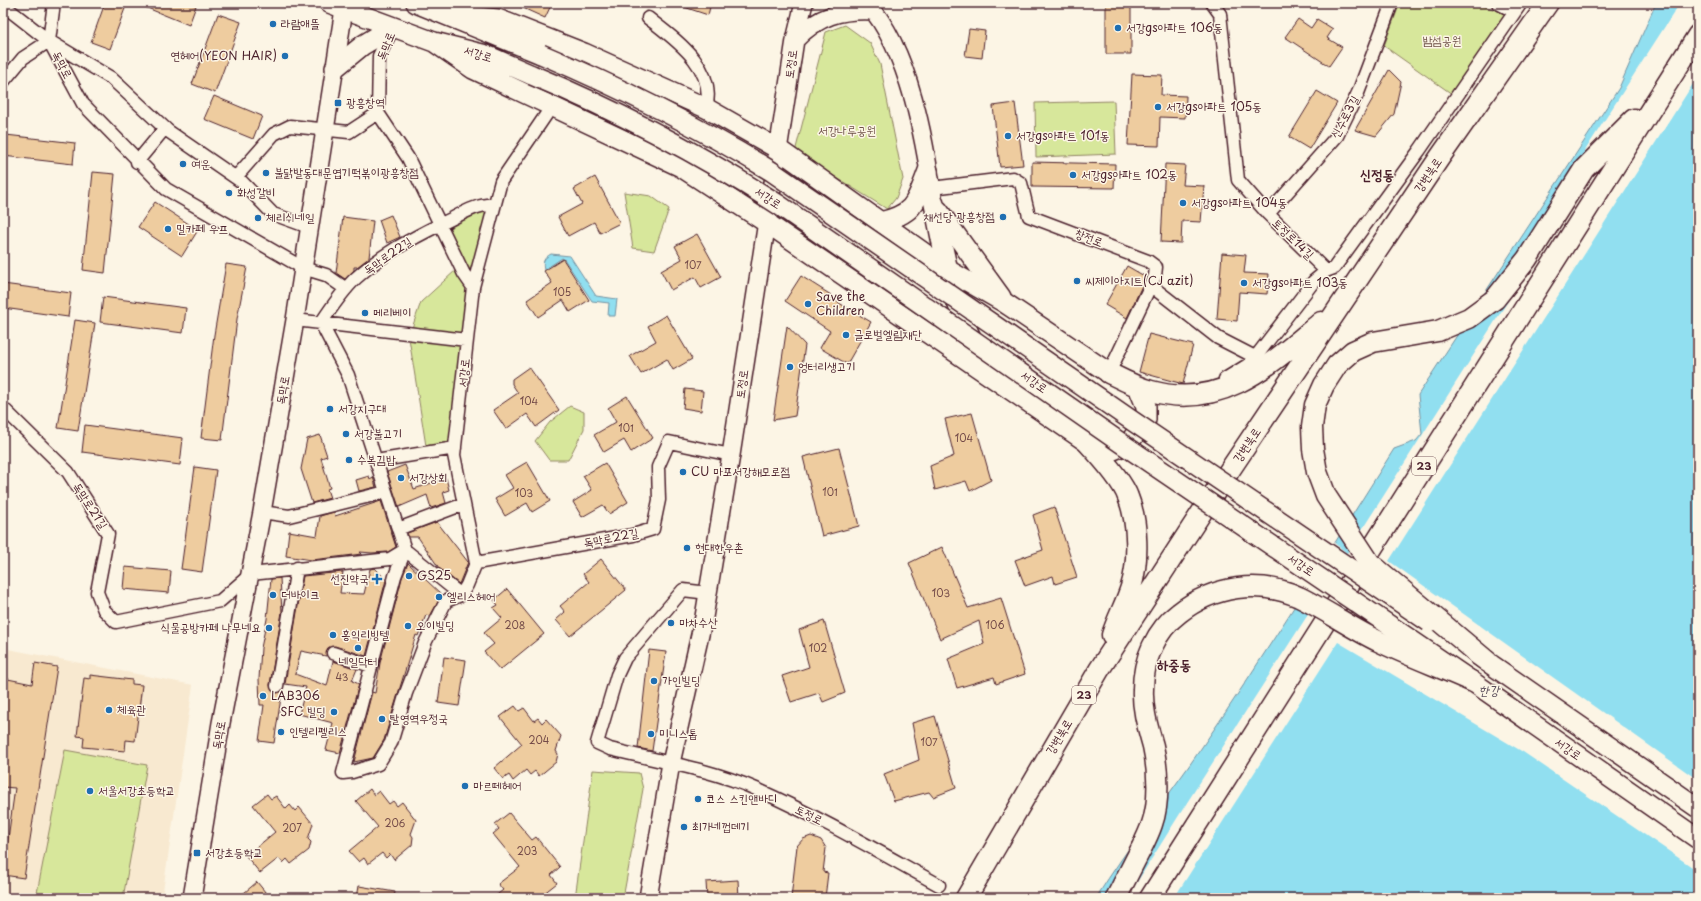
<svg xmlns="http://www.w3.org/2000/svg" width="1701" height="901" font-family="'Playpen Sans','Poor Story',sans-serif">
  <rect width="100%" height="100%" fill="#fcf5e5"/>
  <filter id="ink" filterUnits="userSpaceOnUse"><feTurbulence type="fractalNoise" baseFrequency=".025" numOctaves="2"/><feDisplacementMap in="SourceGraphic" scale="8" xChannelSelector="R" yChannelSelector="G"/><feConvolveMatrix kernelMatrix="1 2 1 2 8 2 1 2 1" color-interpolation-filters="sRGB"/></filter>
  <g filter="url(#ink)">
    <path fill="#f8e9d0" d="M3 648 193 685 162 898H3Z"/>
    <path fill="#d7e79b" stroke="#908363" d="M1400 3H1474L1508 14 1452 94 1384 46Z
      M845 25 870 43 880 64 903 179 896 198 887 209 795 152 826 32Z
      M1114 101 1116 154 1036 157 1035 103Z
      M624 192 651 196 669 209 654 251 633 248Z
      M490 207 471 279 445 226Z
      M456 270 468 287 463 335 412 328 421 302Z
      M409 338 462 345 450 442 426 446Z
      M570 406 584 412V429L568 460H549L535 441 550 422Z
      M65 750 147 765 123 898H36Z
      M593 770 639 773 643 789 624 893 616 898H575Z"/>
    <path fill="#91dff0" stroke="#7592a1" d="M1656 3H1698V898H1096C1128 846 1166 800 1200 750 1268 651 1330 550 1394 449L1416 441 1422 434 1418 395 1619 88Z
      M551 254 570 256 596 296 617 299 615 316H608L609 303 592 301 564 259 562 258 544 270C542 261 544 258 551 254Z"/>
    <path fill="#fcf5e5" d="M1680 3H1698V76L1389 561 1698 780V871L1523 752 1338 642 1174 898H1127L1188 801 1309 613 1300 595 1333 542 1347 553 1591 171 1577 163Z"/>
    <path fill="#eecc9f" stroke="#4a1f2b" d="M105 3H127L110 49 91 42Z
      M135 3H188L196 6 189 25Z
      M512 3H552L545 18Z
      M678 3H711L708 15 678 5Z
      M1106 3H1131V54H1106Z
      M218 14 241 22 215 93 192 84Z
      M1298 19 1311 28 1317 19 1333 29 1327 38 1342 47 1329 66 1285 37Z
      M969 29 985 31 982 58 965 56Z
      M1389 70 1401 82 1394 114 1376 136 1355 130Z
      M1132 74 1162 75 1161 95 1186 96 1185 118 1160 117 1159 146 1128 145Z
      M1317 91 1337 103 1309 149 1289 137Z
      M214 96 262 116 253 139 204 119Z
      M1015 103 1023 165 1000 167 993 106Z
      M6 135 75 143 73 164 3 156Z
      M1032 162 1115 164 1114 188 1032 187Z
      M1165 164 1185 165 1183 185 1204 186 1201 222 1182 221 1181 243 1161 242Z
      M93 172 115 174 105 273 83 270Z
      M595 177 620 223 600 233 594 222 568 236 558 217 582 204 574 189Z
      M155 202 198 230 182 256 138 227Z
      M391 215 400 237 387 243 379 220Z
      M343 217 373 221 369 258 357 267H354V270L345 279 336 273Z
      M697 234 721 277 701 288 695 277 671 290 661 271 682 259 675 246Z
      M1222 253 1246 255 1244 273 1269 274 1267 294 1239 292 1237 321 1217 319Z
      M563 259 589 300 570 312 563 300 538 317 527 300 552 283 544 271Z
      M226 264 247 267 237 319 222 440 201 438 214 335Z
      M1127 266 1146 277 1127 318 1105 305Z
      M801 276 831 295 829 297 871 322 847 364 820 348 830 331 785 301Z
      M3 284 71 293 68 317 3 308Z
      M103 297 186 308 183 333 100 322Z
      M666 315 692 359 673 370 667 359 641 374 630 356 656 341 648 326Z
      M75 320 95 323 78 431 58 428Z
      M787 326 805 345 795 416 773 420Z
      M1149 334 1193 345 1183 384 1139 372Z
      M529 367 559 410 536 427 527 414 506 429 493 410 518 393 512 384V379Z
      M685 389 703 391 701 411 683 408Z
      M627 396 653 438 631 452 624 440 604 452 594 435 616 422 608 408Z
      M972 413 991 480 970 491 966 481 935 490 930 466 954 456 945 419Z
      M85 425 183 438 180 465 82 452Z
      M320 435 327 456 321 458 330 488 327 489 330 498 312 503 301 469 307 439Z
      M839 448 859 526 822 536 803 457Z
      M527 462 550 501 532 512 527 503 505 516 495 499 513 488 505 475Z
      M605 463 628 502 609 514 603 505 582 517 573 502 592 490 583 476Z
      M405 465 414 489 446 478 449 490 443 492 446 503 431 508 427 495 399 507 387 472Z
      M195 467 216 470 202 572 181 569Z
      M369 476 370 479 373 477 376 487 359 491 356 480Z
      M381 501 396 547 388 552 372 553 360 552 362 554 312 560 286 556 289 531 317 536 320 516 334 512 335 516Z
      M1054 507 1077 577 1055 584 1053 576 1025 586 1015 560 1043 550 1033 515Z
      M437 522 468 562 459 584 439 568 418 537H409L407 533Z
      M942 547 968 608 1001 598 1025 674 996 684 994 677 957 688 948 659 984 644 979 621 940 639 909 563Z
      M601 559 626 590 570 636 556 620 565 612 560 606 589 582 583 574Z
      M408 563 442 595 430 616 426 615 418 636 416 635 384 740 373 758 354 762 372 692 375 693 380 663 402 578Z
      M125 567 171 571 169 593 123 589Z
      M375 568 386 580 366 656 335 646 328 648 326 656 301 651 295 674 327 686 333 661 357 669 352 681 359 684 340 753 326 750 333 723 299 714 306 687 285 684 303 576 343 572 340 593 364 594 370 569Z
      M280 578 282 612 270 685 273 692 276 693 282 691 274 743 259 741 264 705H260L259 679 261 648 267 619 271 579Z
      M507 589 544 634 500 670 484 652 494 644 484 633 502 618 493 608 498 605 494 600Z
      M824 621 845 693 823 702 819 693 791 702 782 676 809 667 799 630Z
      M649 650 666 652 652 751 638 748Z
      M444 657 466 660 459 706 438 703Z
      M35 663 57 667 24 878 3 875 15 788 3 787V678L32 684Z
      M90 675 132 680V684L142 685 135 741 126 740 125 751 83 747 84 737 77 736 84 678 90 679Z
      M515 706 519 711 524 708 534 721 538 718 542 723 546 719 561 736 556 751 558 754 556 762 539 776 535 771 530 775 526 770 513 781 509 775 503 779 494 768 522 744 500 717Z
      M935 716 956 788 933 797 929 792 894 801 884 774 919 760 912 723Z
      M370 789 374 795 379 791 389 804 393 801 397 806 402 802 416 820 411 834 413 837 412 845 394 860 390 854 386 858 382 853 368 864 364 858 359 862 349 851 378 827 356 801Z
      M267 794 271 799 276 796 286 809 290 805 295 811 299 807 313 824 308 839 311 842 309 850 291 864 287 859 283 863 279 858 260 873 246 856 275 832 253 805Z
      M509 813 532 840 536 837 560 867 551 875 557 883 538 898H493L503 890 498 884 520 867 493 834 499 829 495 824Z
      M811 836 821 840 826 848 823 872 828 873 825 898H791L797 846 803 839Z
      M738 880 739 898H707L706 882Z
      M257 882 270 898H238Z
      M359 886 395 892 394 898H357Z"/>
    <g fill="none" stroke-linecap="round" stroke-linejoin="round">
      <defs>
        <path id="minor" d="M1212 3 1220 14 1238 180 1268 214 1326 271
          M1498 3 1515 12
          M3 5 49 41 111 78 168 131 242 182 273 214 309 227
          M648 18C676 40 717 68 706 108
          M49 41 83 104 166 189 303 268 326 275 346 289
          M3 82 23 58 49 41 54 3
          M378 113 408 158 464 274 473 287
          M137 162 165 128
          M236 177 274 134 290 126 349 132 378 113 379 56 393 28
          M932 188 1013 178 1021 183 1029 216 1148 261 1156 267 1155 276 1109 373
          M1268 214 1337 136 1358 93 1392 3
          M1150 285 1218 338 1255 357
          M295 320 467 340
          M1225 379 1251 363 1314 281 1326 271 1334 268 1419 151 1521 3
          M3 408 68 472 108 534 97 592 104 610 116 622 220 601 251 574 390 559 405 550
          M376 461 455 448
          M262 512 289 516 386 492
          M398 529 464 504
          M405 550 395 576 343 773 352 772 378 764 391 743 406 693 425 643 446 601 461 595 467 585 476 563 633 535 653 529 659 500 658 467 669 442 731 455
          M476 563 454 455 473 287 501 181 552 106
          M708 593 683 590 625 658 617 675 597 743 610 749C658 761 710 769 756 789 819 817 879 852 939 885
          M461 595 405 550 348 375 321 323C332 307 342 291 356 278 381 255 411 239 441 224 457 217 476 203 494 205
          M333 653 371 666
          M277 686 297 568"/>
        <path id="secondary" d="M867 3C910 51 925 142 934 204
          M795 40C818 16 841 9 874 11
          M192 898 221 723 262 512 295 320 345 3
          M648 898 671 763 704 617 731 455 795 40 804 3"/>
        <path id="primary" d="M329 3 434 42 486 55 532 75
          M416 3 541 54
          M444 14 498 19 584 53 706 108 778 149 948 270 1005 303 1109 373
          M434 42 473 69 681 167 767 223 1088 443 1111 451 1128 444 1146 420V406L1138 387
          M335 68 363 45 393 27
          M934 204C944 252 952 304 976 347
          M938 210 1001 297
          M880 222C915 214 916 202 928 171"/>
        <path id="trunk" d="M1495 299 1527 259 1584 169 1634 119
          M1109 373C1123 380 1136 387 1151 391 1222 411 1271 364 1321 322
          M1088 443C1099 455 1123 482 1128 497 1138 521 1139 562 1131 587 1126 603 1117 619 1112 635
          M966 898 1099 670 1211 498 1440 157 1548 3
          M1116 898 1141 849
          M1150 898 1698 35"/>
      </defs>
      <use href="#minor" stroke="#4a1f2b" stroke-width="15"/>
      <use href="#secondary" stroke="#4a1f2b" stroke-width="20"/>
      <use href="#primary" stroke="#4a1f2b" stroke-width="22"/>
      <use href="#trunk" stroke="#4a1f2b" stroke-width="23"/>
      <use href="#minor" stroke="#fcf5e5" stroke-width="12"/>
      <use href="#secondary" stroke="#fcf5e5" stroke-width="17"/>
      <use href="#primary" stroke="#fcf5e5" stroke-width="19"/>
      <use href="#trunk" stroke="#fcf5e5" stroke-width="20"/>
      <defs>
        <path id="primary-bridge" d="M541 54C621 88 697 126 771 171L1134 422 1429 622
          M532 75C618 111 700 154 779 205L1121 443 1473 682 1698 839
          M1476 654 1698 808"/>
        <path id="trunk-bridge" d="M1488 662 1370 563 1326 496 1317 472 1313 449 1312 427 1315 405 1324 385 1337 365 1353 351 1373 342 1438 331 1469 318 1495 299
          M1141 849C1145 841 1149 833 1152 824 1160 802 1158 769 1153 746 1148 728 1142 709 1143 689 1143 660 1156 630 1179 613 1213 586 1259 579 1299 597 1326 610 1351 628 1378 641 1409 656 1442 668 1473 682"/>
      </defs>
      <use href="#primary-bridge" stroke="#4a1f2b" stroke-width="22" stroke-linecap="butt"/>
      <use href="#trunk-bridge" stroke="#4a1f2b" stroke-width="23" stroke-linecap="butt"/>
      <use href="#primary-bridge" stroke="#fcf5e5" stroke-width="19"/>
      <use href="#trunk-bridge" stroke="#fcf5e5" stroke-width="20"/>
    </g>
  </g>
  <g fill="#1f6fb2" stroke="#fcf5e5" stroke-width="1.5">
    <circle cx="273" cy="24" r="4"/>
    <circle cx="1118" cy="28" r="4"/>
    <circle cx="285" cy="56" r="4"/>
    <rect x="334" y="99" width="8" height="8" rx="2"/>
    <circle cx="1158" cy="107" r="4"/>
    <circle cx="1008" cy="136" r="4"/>
    <circle cx="183" cy="164" r="4"/>
    <circle cx="266" cy="173" r="4"/>
    <circle cx="1073" cy="175" r="4"/>
    <circle cx="229" cy="193" r="4"/>
    <circle cx="1183" cy="203" r="4"/>
    <circle cx="1003" cy="217" r="4"/>
    <circle cx="258" cy="218" r="4"/>
    <circle cx="168" cy="229" r="4"/>
    <circle cx="1077" cy="281" r="4"/>
    <circle cx="1244" cy="283" r="4"/>
    <circle cx="808" cy="304" r="4"/>
    <circle cx="365" cy="313" r="4"/>
    <circle cx="846" cy="335" r="4"/>
    <circle cx="790" cy="367" r="4"/>
    <circle cx="330" cy="409" r="4"/>
    <circle cx="346" cy="434" r="4"/>
    <circle cx="349" cy="460" r="4"/>
    <circle cx="683" cy="472" r="4"/>
    <circle cx="401" cy="478" r="4"/>
    <circle cx="687" cy="548" r="4"/>
    <circle cx="409" cy="576" r="4"/>
    <path d="M375 573h4v4h4v4h-4v4h-4v-4h-4v-4h4z"/>
    <circle cx="273" cy="595" r="4"/>
    <circle cx="439" cy="597" r="4"/>
    <circle cx="671" cy="623" r="4"/>
    <circle cx="408" cy="626" r="4"/>
    <circle cx="269" cy="628" r="4"/>
    <circle cx="333" cy="635" r="4"/>
    <circle cx="358" cy="648" r="4"/>
    <circle cx="654" cy="681" r="4"/>
    <circle cx="263" cy="696" r="4"/>
    <circle cx="109" cy="710" r="4"/>
    <circle cx="334" cy="712" r="4"/>
    <circle cx="382" cy="719" r="4"/>
    <circle cx="281" cy="732" r="4"/>
    <circle cx="651" cy="734" r="4"/>
    <circle cx="465" cy="786" r="4"/>
    <circle cx="90" cy="791" r="4"/>
    <circle cx="698" cy="799" r="4"/>
    <circle cx="684" cy="827" r="4"/>
    <rect x="193" y="849" width="8" height="8" rx="2"/>
  </g>
  <g text-anchor="middle" stroke-width="3" stroke-linejoin="round" paint-order="stroke">
    <g font-size="10" fill="#734a48">
      <text x="693" y="269">107</text>
      <text x="562" y="296">105</text>
      <text x="529" y="405">104</text>
      <text x="626" y="432">101</text>
      <text x="964" y="442">104</text>
      <text x="830" y="496">101</text>
      <text x="524" y="497">103</text>
      <text x="941" y="597">103</text>
      <text x="515" y="629">208</text>
      <text x="995" y="629">106</text>
      <text x="818" y="652">102</text>
      <text x="342" y="681">43</text>
      <text x="539" y="744">204</text>
      <text x="929" y="746">107</text>
      <text x="395" y="827">206</text>
      <text x="292" y="832">207</text>
      <text x="527" y="855">203</text>
    </g>
    <g fill="#fcf5e5" stroke="#7f5f63" stroke-width="1">
      <rect x="1412" y="457" width="24" height="18" rx="3"/>
      <rect x="1072" y="686" width="24" height="18" rx="3"/>
    </g>
    <g font-size="11" font-weight="bold" fill="#4a1f2b">
      <text x="1424" y="470">23</text>
      <text x="1084" y="699">23</text>
    </g>
    <g font-size="12" fill="#4a1f2b" stroke="#fcf5e5" text-anchor="start">
      <text x="281" y="28">라람애뜰</text>
      <text x="1126" y="32">서강gs아파트 106동</text>
      <text x="277" y="60" text-anchor="end">연헤어(YEON HAIR)</text>
      <text x="346" y="107">광흥창역</text>
      <text x="1166" y="111">서강gs아파트 105동</text>
      <text x="1016" y="140">서강gs아파트 101동</text>
      <text x="191" y="168">여운</text>
      <text x="274" y="177">불닭발동대문엽기떡볶이광흥창점</text>
      <text x="1081" y="179">서강gs아파트 102동</text>
      <text x="237" y="197">화성갈비</text>
      <text x="1191" y="207">서강gs아파트 104동</text>
      <text x="995" y="221" text-anchor="end">채선당 광흥창점</text>
      <text x="266" y="222">체리쉬네일</text>
      <text x="176" y="233">밀카페 우프</text>
      <text x="1085" y="285">씨제이아지트(CJ azit)</text>
      <text x="1252" y="287">서강gs아파트 103동</text>
      <text x="816" y="301">Save the<tspan x="816" dy="14">Children</tspan></text>
      <text x="373" y="317">메리베이</text>
      <text x="854" y="339">글로벌엘림재단</text>
      <text x="798" y="371">엉터리생고기</text>
      <text x="338" y="413">서강지구대</text>
      <text x="354" y="438">서강불고기</text>
      <text x="357" y="464">수복김밥</text>
      <text x="691" y="476">CU 마포서강해모로점</text>
      <text x="409" y="482">서강상회</text>
      <text x="695" y="552">현대한우촌</text>
      <text x="417" y="580">GS25</text>
      <text x="369" y="583" text-anchor="end">선진약국</text>
      <text x="281" y="599">더바이크</text>
      <text x="447" y="601">엘리스헤어</text>
      <text x="679" y="627">마차수산</text>
      <text x="416" y="630">오이빌딩</text>
      <text x="261" y="632" text-anchor="end">식물공방카페 나무네요</text>
      <text x="341" y="639">홍익리빙텔</text>
      <text x="358" y="666" text-anchor="middle">네일닥터</text>
      <text x="662" y="685">가인빌딩</text>
      <text x="271" y="700">LAB306</text>
      <text x="117" y="714">체육관</text>
      <text x="326" y="716" text-anchor="end">SFC 빌딩</text>
      <text x="390" y="723">탈영역우정국</text>
      <text x="289" y="736">인텔리펠리스</text>
      <text x="659" y="738">미니스톱</text>
      <text x="473" y="790">마르떼헤어</text>
      <text x="98" y="795">서울서강초등학교</text>
      <text x="706" y="803">코스 스킨앤바디</text>
      <text x="692" y="831">최가네껍데기</text>
      <text x="205" y="857">서강초등학교</text>
    </g>
    <g font-size="12" fill="#6d5147" stroke="#fcf5e5">
      <text x="1442" y="45">밤섬공원</text>
      <text x="847" y="135">서강나루공원</text>
    </g>
    <g font-size="12" fill="#4a1f2b" stroke="#fcf5e5">
      <text transform="translate(386 46) rotate(-68)" y="4">독막로</text>
      <text transform="translate(478 54) rotate(17)" y="4">서강로</text>
      <text transform="translate(791 64) rotate(-82)" y="4">토정로</text>
      <text transform="translate(62 65) rotate(62)" y="4">독막로</text>
      <text transform="translate(1345 117) rotate(-61)" y="4">신수로3길</text>
      <text transform="translate(1428 175) rotate(-56)" y="4">강변북로</text>
      <text transform="translate(768 198) rotate(33)" y="4">서강로</text>
      <text transform="translate(1089 238) rotate(21)" y="4">창전로</text>
      <text transform="translate(1293 239) rotate(44)" y="4">토정로14길</text>
      <text transform="translate(388 256) rotate(-35)" y="4">독막로22길</text>
      <text transform="translate(464 373) rotate(-84)" y="4">서강로</text>
      <text transform="translate(1034 382) rotate(35)" y="4">서강로</text>
      <text transform="translate(742 384) rotate(-82)" y="4">토정로</text>
      <text transform="translate(283 390) rotate(-80)" y="4">독막로</text>
      <text transform="translate(1247 445) rotate(-56)" y="4">강변북로</text>
      <text transform="translate(90 506) rotate(57)" y="4">독막로21길</text>
      <text transform="translate(611 538) rotate(-11)" y="4">독막로22길</text>
      <text transform="translate(1301 565) rotate(34)" y="4">서강로</text>
      <text transform="translate(219 735) rotate(-80)" y="4">독막로</text>
      <text transform="translate(1059 737) rotate(-59)" y="4">강변북로</text>
      <text transform="translate(1568 749) rotate(35)" y="4">서강로</text>
      <text transform="translate(809 815) rotate(26)" y="4">토정로</text>
    </g>
    <g font-size="13" font-style="italic" fill="#5c4f5c" stroke="#fcf5e5">
      <text x="1489" y="695">한강</text>
    </g>
    <g font-size="14" font-weight="bold" fill="#4a1f2b" stroke="#fcf5e5">
      <text x="1377" y="180">신정동</text>
      <text x="1174" y="670">하중동</text>
    </g>
  </g>
  <rect width="1701" height="901" fill="none" stroke="#fcf5e5" stroke-width="16"/>
  <rect x="8" y="8" width="1685" height="885" fill="none" stroke="#4a1f2b" stroke-width="1.5" filter="url(#ink)"/>
</svg>
